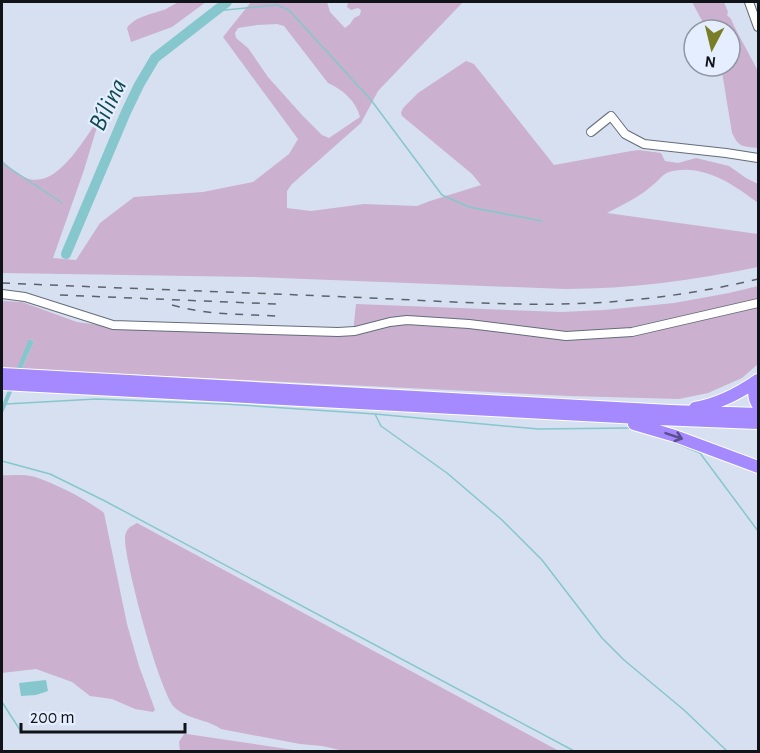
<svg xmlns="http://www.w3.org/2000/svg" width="760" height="753" font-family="'Alegreya Sans',sans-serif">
  <rect width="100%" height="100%" fill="#d7e0f0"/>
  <path fill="#cbb1cf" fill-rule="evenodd" d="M179 2H206L172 27 131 42 127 28C135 16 153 14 166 9 170 7 174 4 179 2Z
    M251 2H327L330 12 345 28 350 24 354 18 360 15 361 10 358 8 351 10 347 7 348 2H463L378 91 361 123 292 184 287 191V208L311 211 364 204 417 206 430 201 481 185 472 174 402 116 401 113 403 108 418 93 466 61 474 64 554 165 631 151 639 150 661 153 665 161 678 163 696 158 729 166 746 178 758 184V203C733 184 702 163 669 172 663 174 659 180 654 184 640 197 624 204 607 213L758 234V267C694 280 631 289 565 289L253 277 2 273V160C9 167 18 176 29 179 59 187 85 137 100 117L84 170 53 258 76 260 100 223 134 197 203 192 253 182 289 154 298 139 223 37ZM277 24 284 26 328 83C343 90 356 101 360 117L329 138 322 135 302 115 268 77 248 48 236 38 235 33 238 28 257 25Z
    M692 2H724L728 12 727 15 731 19 735 28 758 71V148C743 146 739 148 732 133L721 66H730V30H707Z
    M758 286V364L742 378 708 393 679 399 569 396 22 369 34 341 30 339 17 369 2 368V301L22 302 77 322 114 327 353 333 356 304 561 312 604 310 674 303 729 293Z
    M2 475C11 476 21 474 31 476 49 480 90 501 104 513L127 624 139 666 154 707 155 710 153 712 135 709 112 699 90 696 72 682 36 669 2 673Z
    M137 523 559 751H344L322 746 300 744 221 729C207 719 189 720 175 708 160 694 125 563 125 539 125 534 126 531 130 527Z
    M184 734H187L301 751H180L179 742Z"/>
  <path fill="#85c7cc" d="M29 339 34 341 2 415V405Z
    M46 680 48 691 36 695 21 696 19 683Z"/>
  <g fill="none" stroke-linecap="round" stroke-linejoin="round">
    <path stroke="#85c7cc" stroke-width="1.5" d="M215 11 277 5 289 10 371 100 442 195 469 207 542 221
      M2 163 62 203
      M6 404 96 399 224 404 375 414 381 426 447 473 502 520 542 560 602 638 624 660 684 710 728 752
      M375 414 538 429 630 428
      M671 441 700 453 758 531
      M2 461 50 474 103 500 576 752
      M2 702 22 733"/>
    <path stroke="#85c7cc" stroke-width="10" d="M66 254 126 112 139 85 155 58 227 2"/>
    <defs>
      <path id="minor" d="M749 2 758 27
        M591 132 611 116 625 134 644 144 726 153 758 158
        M2 294 25 297 113 325 338 332 355 331 390 322 407 320 469 324 566 336 632 332 758 303"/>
      <path id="highway" d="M2 374 670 411 758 414
        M758 380C754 389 752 396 758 405
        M2 384 658 419 758 423
        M695 408C719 404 738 394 758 380
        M634 424 675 436 758 467"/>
    </defs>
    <use href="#minor" stroke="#646c7a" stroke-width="10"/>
    <use href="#highway" stroke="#fff" stroke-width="14"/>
    <use href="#minor" stroke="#fff" stroke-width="8"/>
    <use href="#highway" stroke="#a48afe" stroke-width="12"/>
    <path stroke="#5c626b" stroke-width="1.5" stroke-dasharray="8 8" stroke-linecap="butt" d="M2 283C117 288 232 292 347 297 428 300 511 307 592 303 648 300 704 292 758 279
      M60 295 276 304
      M172 305C206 315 241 314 276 316"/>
  </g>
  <defs><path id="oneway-shaft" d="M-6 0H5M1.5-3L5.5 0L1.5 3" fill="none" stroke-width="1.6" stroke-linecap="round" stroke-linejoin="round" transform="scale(1.5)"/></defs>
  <use stroke="#5a4e8b" href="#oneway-shaft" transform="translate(674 436) rotate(19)"/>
  <g text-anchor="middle" stroke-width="4.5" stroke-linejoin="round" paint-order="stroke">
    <g font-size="26" font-style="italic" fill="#0e4a4e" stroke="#e5eefe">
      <text transform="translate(107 104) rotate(-64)" y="9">Bílina</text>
    </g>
  </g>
  <rect width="760" height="753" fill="none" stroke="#101318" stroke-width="6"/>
  <g transform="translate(712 48) rotate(187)"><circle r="28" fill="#e5eefe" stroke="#9096a2" stroke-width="1.5"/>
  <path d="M0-4.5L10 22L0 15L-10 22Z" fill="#787d26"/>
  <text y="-9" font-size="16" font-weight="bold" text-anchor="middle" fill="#101318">N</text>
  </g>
  <path d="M21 723v9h164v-9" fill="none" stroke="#101318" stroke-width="3"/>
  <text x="30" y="723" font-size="18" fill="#101318" stroke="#e5eefe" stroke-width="4.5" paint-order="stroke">200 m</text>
</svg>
